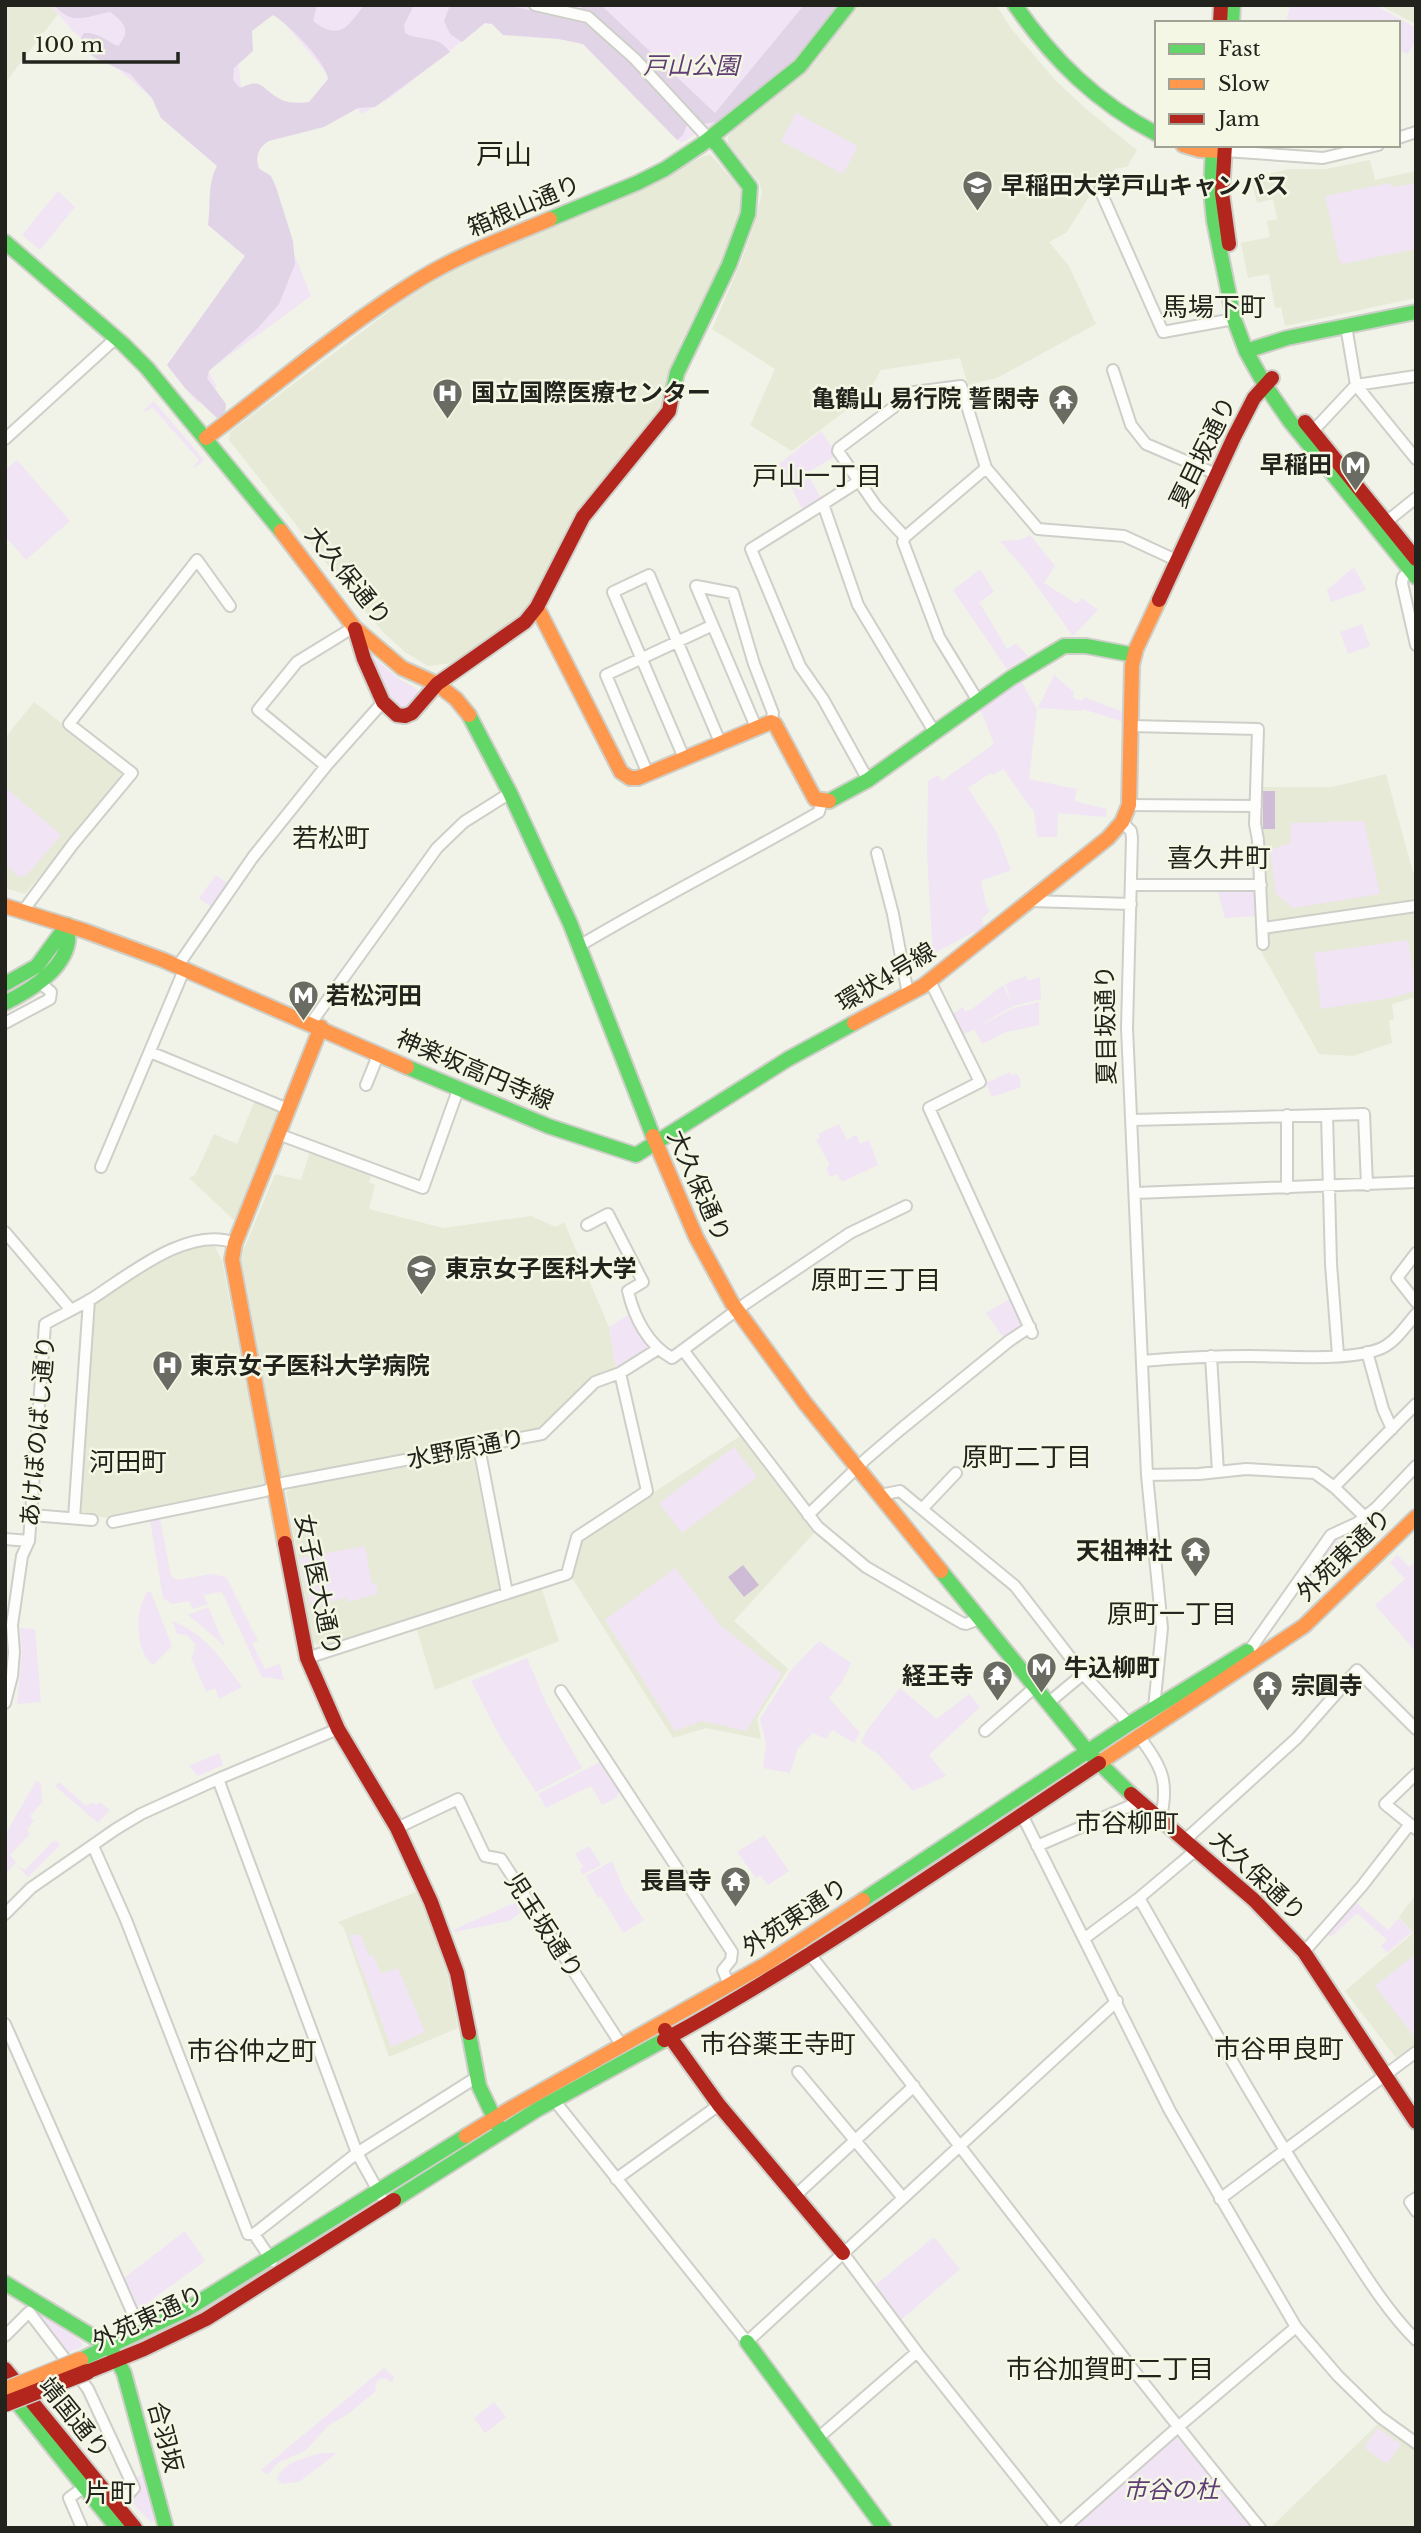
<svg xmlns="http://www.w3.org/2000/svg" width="1421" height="2533" font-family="'Libre Baskerville','Noto Sans JP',serif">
  <rect width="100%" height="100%" fill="#f1f3e8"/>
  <path fill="#e7ead7" d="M5 5H50L58 14 5 83Z
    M856 5H996L1011 28 1055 80 1086 109 1137 150 1127 167 1115 169 1091 194 1066 233 1049 242 1069 266 1096 324 997 378 968 385 960 358 881 370 867 395 792 451 750 425 775 369 712 329 741 262 753 228 762 192 759 182 728 143V137L736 127 815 63Z
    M1379 5H1416V24Z
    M711 155 742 191 740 213 735 231 707 293 681 342 667 378 660 408 570 522 536 594 526 609 507 626 453 663 428 666 405 652 385 634 357 602 229 440 230 432 400 303 444 275 502 247 650 186 703 156Z
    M1370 160 1375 180 1416 171V298L1285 326 1281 307 1275 308 1269 274 1248 278 1241 243 1270 237 1267 221 1277 219 1273 199 1257 203 1251 179 1288 169H1326Z
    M34 702 124 771V774L25 894 5 888V738Z
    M1386 774 1413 872H1416V901L1266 923 1259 823V790L1263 787H1332Z
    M1416 909V997L1392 1004 1394 1019 1389 1021 1392 1043 1353 1056 1319 1054 1260 950 1269 945 1268 934Z
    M255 1100 279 1110 235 1221 189 1178 195 1175 214 1134 237 1144Z
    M311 1149 372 1173 369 1182 375 1185 369 1209 443 1228 531 1216 556 1227 564 1222 609 1327 616 1370 590 1379 538 1429 286 1478 281 1474 241 1256 275 1174 301 1180Z
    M213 1243 222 1260 265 1484 258 1488 113 1518 80 1515 92 1303 177 1251Z
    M740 1436 814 1533 734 1621 788 1669 757 1718 761 1739 706 1728 673 1738 572 1578 581 1540Z
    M473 1455 499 1588 496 1593 322 1647 313 1642 286 1492 292 1488Z
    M541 1586 559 1641 435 1690 416 1627Z
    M416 1892 429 1920 447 1974 458 2028 389 2057 344 1928 338 1922Z
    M1416 1894V2043L1396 2058 1345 1991 1413 1933 1399 1917Z
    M1381 2421 1416 2447V2528H1270Z"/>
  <path fill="#f0e4f5" d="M50 5H839L717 122 681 143 583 44 559 39 503 35 492 24 485 23 390 98 362 114 272 9 234 31 248 138 311 296 208 371 217 386 197 403 167 365 245 256 208 225 218 166 161 118 152 98 73 31Z
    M1290 5H1375L1416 28V40L1408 54 1398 50V23H1286Z
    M796 113 858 146 843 174 781 141Z
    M1390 183 1392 187 1416 183V249L1342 264 1339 259 1325 196Z
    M58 191 75 207 40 250 22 235Z
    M154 401 204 460 195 468 194 466 199 460 152 407 146 412 144 410Z
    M821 431 837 455 807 473 823 502 805 514 779 464Z
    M17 460 70 521 26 560 5 536V470Z
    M1030 535 1055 566 1044 583 1077 604 1082 598 1098 610 1073 636 1026 571 1000 541 1020 540Z
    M1354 567 1366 590 1331 602 1327 590Z
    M980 569 994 592 979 602 1007 649 1016 643 1028 656 1007 669 953 590Z
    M1362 624 1370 646 1348 654 1340 632Z
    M374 658 398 678 418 690 420 697 407 709 400 710C387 699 374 673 374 658Z
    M1054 675 1074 692 1073 698 1082 701 1084 697 1123 712V722L1083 709 1082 711 1038 708Z
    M1021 681 1037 709 1029 779 1077 789 1074 801 1107 809 1106 817 1058 813 1057 837H1037L1034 812 1003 769 993 775 991 773 968 788 998 835 1011 870 981 881 986 904 990 911 982 919 984 927 975 934 974 932 933 954 927 855 928 781 938 775 942 781 994 744 980 708Z
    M5 787 61 835 26 876 19 877 5 865Z
    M1364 821 1380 894 1293 908 1276 894 1270 850 1290 843 1291 823Z
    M216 875 227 883 211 907 199 898Z
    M1217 888 1257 889 1258 916 1225 918Z
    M1408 940 1416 991 1390 998 1321 1009 1314 953Z
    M1026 976 1028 981 1040 977 1041 999 1013 1006 974 1029 1014 1008 1039 1002V1025L1006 1032 982 1044 974 1029 961 1036 951 1015 963 1007 965 1011 971 1010 1003 985 1012 1003 1005 984Z
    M1010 1072 1012 1076 1017 1074 1020 1078 1021 1087 992 1097 986 1083Z
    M839 1124 847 1140 856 1135 860 1144 869 1140 878 1165 842 1182 837 1174 830 1177 826 1168 830 1165 816 1140 820 1137 818 1134Z
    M1013 1297 1027 1326 1006 1341 986 1313Z
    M628 1315 649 1341V1349L616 1370 609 1327Z
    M734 1447 757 1477 682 1533 659 1503Z
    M160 1518 171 1576 177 1580 211 1574 226 1577 258 1641 252 1643 265 1669 280 1664 284 1680 265 1677 262 1678 222 1592 203 1595 208 1604 193 1609 189 1601 172 1604 163 1598 150 1520Z
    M1333 1538 1346 1546 1308 1581 1303 1577Z
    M365 1546 372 1584 376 1583 378 1594 348 1602 346 1597 311 1608 299 1558Z
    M1397 1555 1409 1567 1416 1561V1652L1375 1605 1405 1579 1390 1563Z
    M675 1568 720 1625 782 1674 746 1731 702 1721 675 1731 605 1620Z
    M148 1591 151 1592 172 1646 153 1665C135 1652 134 1608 148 1591Z
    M208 1607 225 1646 188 1615Z
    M172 1621C203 1632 223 1660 242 1687L219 1699 215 1688 206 1692 191 1657 194 1653 195 1644 187 1635 177 1634Z
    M20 1628 35 1629 41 1702 17 1704 22 1652Z
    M819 1641 851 1663 842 1682 829 1698 860 1733 854 1743 832 1730 826 1739 813 1733 798 1748 790 1773 763 1768 766 1743 760 1719 791 1670Z
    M527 1658 547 1705 582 1768 536 1792 498 1733 471 1681Z
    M900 1688 937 1719 969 1694 980 1707 929 1755 946 1776 913 1791 878 1754 861 1743 867 1730Z
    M219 1753 223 1765 198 1776 189 1766Z
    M600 1762 620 1791 616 1798 602 1805 591 1786 546 1808 538 1794Z
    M36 1781 41 1783 42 1802 30 1816 34 1821 27 1829 30 1834 10 1855 16 1862 5 1875V1835Z
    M59 1782 86 1806 92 1802 96 1805 100 1802 110 1810 98 1823 55 1786Z
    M764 1835 789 1871 768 1885 760 1875 756 1878 737 1852Z
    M54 1840 60 1845 28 1877 17 1866 25 1870Z
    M589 1846 601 1865 583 1875 580 1870 583 1867 575 1854Z
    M612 1861 624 1890 644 1920 623 1933 601 1896 598 1898 586 1876Z
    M521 1900 527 1908 509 1921 454 1932 453 1930Z
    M1354 1901 1388 1930 1399 1918 1412 1932 1387 1953 1381 1946 1387 1940 1357 1913 1331 1937 1327 1934Z
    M349 1935H361L369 1956 373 1955 381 1974 398 1968 425 2032 391 2047Z
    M1416 1954V2039L1375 1986Z
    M185 2231 205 2261 139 2309 136 2308 124 2278Z
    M934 2237 960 2269 900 2321 874 2286Z
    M38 2312 82 2342V2347L67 2353 37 2315Z
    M384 2368 394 2377 392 2382 385 2378 379 2379 375 2385 376 2391 348 2414 329 2425 306 2450 278 2463 267 2475 261 2470Z
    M494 2402 506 2417 485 2433 474 2418Z
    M1377 2428 1401 2444 1387 2464 1364 2448Z
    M1176 2435 1253 2528H1072Z
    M322 2453H337L299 2482 282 2484 277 2479C281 2463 307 2457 322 2453Z
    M143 2474 155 2520 151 2522 131 2502 140 2491 136 2477Z"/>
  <path fill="#e2d4e7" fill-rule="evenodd" d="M54 5H317L313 21C340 41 347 28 364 5H414L404 25 405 33C421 42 438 34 450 52L375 107 358 108 324 127 269 141C258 148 256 155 258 168L271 176 276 187 293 241 295 264 279 304 258 328 209 371 207 378 226 404 225 414 217 418 185 388 167 365 245 256 208 225C211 204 207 184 217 166L161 118 152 98 130 74 95 58 81 46V38L84 33C99 32 106 41 118 46 132 31 124 22 110 12 85 16 74 27 54 5ZM273 15C290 26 324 59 328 79L309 102C297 103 286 104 275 96 260 86 261 78 240 88L233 80 234 68 253 51 252 31Z
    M450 5H507L585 23 633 64 688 122 683 135 677 140 583 44 559 39 503 35 492 24 485 23 462 42 450 34 444 21Z
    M601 5 715 113 804 5H839L805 53 717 122 703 124 591 12 583 11 581 6Z"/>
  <path fill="#cebcd7" d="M1263 791H1275V829H1263Z
    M743 1565 759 1585 744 1597 728 1577Z"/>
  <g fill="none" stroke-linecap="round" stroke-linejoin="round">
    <defs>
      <path id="street" d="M535 5 588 17 635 59 709 139
        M1398 138 1416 132
        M1225 151 1323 158 1378 145
        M1100 190 1163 332 1234 319
        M1346 326 1356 385 1416 459
        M1113 370 1131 425 1146 444 1216 474
        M1312 432 1356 385 1416 376
        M5 439 116 338
        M859 481 823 504 858 605 935 733
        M823 504 751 549 800 666 823 699 868 780
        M1386 522 1416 498
        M905 537 986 468
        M1411 571 1403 577 1402 583 1416 645
        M978 701 939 637 903 542 905 537 876 506 838 451 839 448 914 392 961 386 986 468 1038 529 1124 536 1176 560
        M1131 726 1258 729 1255 824 1258 840 1263 944
        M756 727 696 586 733 593 754 664 773 713 771 722
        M684 758 613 592 649 575 720 742
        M326 766 258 710 297 662 354 627
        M648 774 606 675 711 626
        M1129 805 1256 806
        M1122 822 1131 831 1132 838 1127 1028 1147 1475 1162 1628 1154 1708
        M877 853 893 914 908 994
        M1132 885H1261
        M1030 901 1131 904
        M23 911 73 844 132 773 69 724 197 560 230 606
        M1263 928 1416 906
        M579 946C658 899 739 858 819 812L822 801
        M177 967 253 857 326 766 383 702
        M930 981 980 1082 929 1108 1032 1333
        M5 1023 50 999 51 992 39 982
        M311 1023 437 848 464 822 510 793
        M150 1052 288 1109
        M366 1085 379 1053
        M1327 1115 1331 1264 1338 1355
        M1132 1120 1364 1114 1367 1185
        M278 1134 423 1188 458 1090
        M101 1167 184 970
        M1287 1188V1115
        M1135 1193 1416 1182
        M587 1225 608 1214 643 1282 628 1291C634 1317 648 1345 672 1358L745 1304 850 1233 906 1206
        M5 1232 71 1310
        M1416 1253 1397 1278 1416 1302
        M683 1350 818 1527 866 1567 962 1623 966 1624 979 1619
        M1367 1352 1383 1409 1392 1429
        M1211 1356 1218 1472
        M1142 1361C1177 1358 1213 1356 1249 1356 1285 1356 1350 1362 1382 1348 1396 1341 1406 1326 1416 1314
        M479 1447 507 1593
        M1147 1475 1199 1474 1246 1469 1315 1473 1334 1487 1364 1516
        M1334 1487 1416 1404
        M880 1495 900 1491 1015 1586 1083 1674 1129 1724
        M922 1509 956 1473
        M32 1515 92 1520
        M808 1515 866 1459 901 1429 1009 1341 1030 1327
        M74 1518 89 1300
        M113 1522 265 1491 283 1483 542 1434 595 1382 620 1373 658 1349
        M5 1539 29 1541
        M1249 1651 1331 1535 1357 1523 1376 1508 1416 1466
        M307 1658 567 1574 577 1537 647 1491 620 1373
        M561 1691 732 1952 731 1960 723 1970 729 1985
        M5 1703 12 1676 14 1652 12 1625 22 1556 29 1541 45 1324C61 1315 78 1307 93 1298 130 1274 189 1225 235 1243
        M1047 1704 1083 1674
        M338 1729 218 1779 357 2153 381 2196
        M985 1731 1034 1688
        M1139 1736C1162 1768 1170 1781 1160 1821
        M1416 1774 1385 1804 1416 1829
        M1021 1813 1170 2111 1296 2327 1338 2376 1380 2417 1416 2443
        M397 1828 458 1799 485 1856 501 1859 622 2046
        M1185 1840 1297 1738 1357 1670 1416 1729
        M93 1846 126 1920 248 2234H254L357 2153 477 2077
        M1037 1846 1139 1802
        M1139 1898C1202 2008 1262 2118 1332 2224 1358 2263 1382 2306 1416 2340
        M5 1914 31 1888 116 1829 141 1814 218 1779
        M1085 1938 1139 1898 1196 1850
        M808 1952C960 2143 1105 2339 1260 2528
        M1304 1952 1362 1886 1410 1824
        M5 2024 141 2332
        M798 2072 903 2198
        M554 2100 747 2342 1117 2001
        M616 2179 719 2105
        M796 2195 914 2086
        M1416 2198 1410 2202 1416 2211
        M1220 2199 1416 2052
        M254 2234 272 2261
        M843 2253 917 2352 1057 2528
        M5 2336 29 2312 88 2389 134 2488 117 2507
        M818 2438 917 2352
        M82 2528 69 2498 80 2490 87 2491
        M1064 2528 1178 2427 1296 2327"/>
      <path id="fast" d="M1015 5C1053 60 1097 103 1157 134
        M1232 23 1233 5
        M1213 145 1211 191 1214 221 1234 319 1246 351 1265 385 1289 420 1416 577
        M550 219 637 183 665 169 701 145 800 66 848 5
        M5 242 123 344 147 368 281 531
        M1246 351 1287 338 1416 312
        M672 395 677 373 729 265 748 214 750 187 717 144 709 139
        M469 715 510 793 570 923 653 1136
        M829 801 868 780 1011 678 1064 646H1086L1134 655
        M5 984 37 966 67 925
        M5 1003C29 991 63 971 68 942 69 937 67 930 67 925
        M407 1067 548 1126 636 1155 788 1059 854 1023
        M941 1571 1088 1752 1131 1794
        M863 1900 1129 1724 1247 1651
        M469 2033 479 2086 498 2126
        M394 2200 538 2109 664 2040
        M5 2283 110 2347 124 2373 166 2528
        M747 2342 884 2528
        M80 2360 186 2310 466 2136
        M7 2390 117 2528"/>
      <path id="slow" d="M1183 145 1200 150 1222 151
        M206 438C276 385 345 325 420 279 460 254 506 238 550 219
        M281 531 354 627 402 668 437 684 456 699 469 715
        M537 607 621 772 630 778H638L771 722 775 724 815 799 829 801
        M5 906 85 931 163 960 407 1067
        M854 1023 923 986 1108 838 1122 822 1129 805 1132 665 1136 649 1159 600
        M653 1136 696 1237 732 1303 805 1403 941 1571
        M285 1543 232 1259 235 1243 321 1027
        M1099 1763 1304 1626 1416 1517
        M466 2136 513 2107 766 1964 863 1900"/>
      <path id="jam" d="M1220 23 1221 5
        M1225 145 1222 193 1229 244
        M1305 422 1416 559
        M1159 600 1234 437 1254 398 1272 378
        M355 629 364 659 383 702 397 715 405 716 412 713 437 684 525 622 537 607 583 517 669 411 672 395
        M285 1543 307 1658 338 1729 397 1828 431 1902 457 1973 469 2033
        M1131 1794 1254 1900 1304 1952 1416 2122
        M665 2030 719 2105 843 2253
        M664 2040C815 1957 956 1858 1099 1763
        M5 2369 135 2528
        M87 2372 144 2349 206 2319 394 2200"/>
    </defs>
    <use href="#street" stroke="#cecfc8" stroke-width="14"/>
    <use href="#fast" stroke="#cecfc8" stroke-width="18"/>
    <use href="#slow" stroke="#cecfc8" stroke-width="18"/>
    <use href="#jam" stroke="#cecfc8" stroke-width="18"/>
    <use href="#street" stroke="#fdfdfc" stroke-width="10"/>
    <use href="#fast" stroke="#63d668" stroke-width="14"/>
    <use href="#slow" stroke="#ff974d" stroke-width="14"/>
    <use href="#jam" stroke="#b3261e" stroke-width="14"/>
    <defs>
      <path id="slow-bridge" d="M5 2390 80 2360"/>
      <path id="jam-bridge" d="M5 2404 87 2372"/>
    </defs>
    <use href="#slow-bridge" stroke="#cecfca" stroke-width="19" stroke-linecap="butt"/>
    <use href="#jam-bridge" stroke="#cecfca" stroke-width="19" stroke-linecap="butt"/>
    <use href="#slow-bridge" stroke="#ff974d" stroke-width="16"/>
    <use href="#jam-bridge" stroke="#b3261e" stroke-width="16"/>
  </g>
  <defs>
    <symbol id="university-pin" viewBox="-11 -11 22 30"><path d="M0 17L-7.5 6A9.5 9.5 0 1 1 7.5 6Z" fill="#6a6c63" stroke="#f4f7e4"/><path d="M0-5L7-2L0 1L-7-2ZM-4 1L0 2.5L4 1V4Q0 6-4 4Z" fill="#fff"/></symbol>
    <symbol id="hospital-pin" viewBox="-11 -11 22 30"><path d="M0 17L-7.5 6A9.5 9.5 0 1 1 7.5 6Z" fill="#6a6c63" stroke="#f4f7e4"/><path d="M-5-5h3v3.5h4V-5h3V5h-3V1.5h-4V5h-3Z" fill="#fff"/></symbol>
    <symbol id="temple-pin" viewBox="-11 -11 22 30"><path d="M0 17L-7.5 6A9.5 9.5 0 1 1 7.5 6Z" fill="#6a6c63" stroke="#f4f7e4"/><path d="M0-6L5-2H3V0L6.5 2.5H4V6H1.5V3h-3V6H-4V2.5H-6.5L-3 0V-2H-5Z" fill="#fff"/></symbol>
    <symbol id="metro-pin" viewBox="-11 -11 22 30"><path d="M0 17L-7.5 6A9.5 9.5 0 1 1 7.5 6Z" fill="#6a6c63" stroke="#f4f7e4"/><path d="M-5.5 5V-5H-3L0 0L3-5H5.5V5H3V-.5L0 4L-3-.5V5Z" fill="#fff"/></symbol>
  </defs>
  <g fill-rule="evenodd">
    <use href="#university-pin" x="960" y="168" width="35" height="47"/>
    <use href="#hospital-pin" x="430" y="376" width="35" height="47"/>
    <use href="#temple-pin" x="1046" y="382" width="35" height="47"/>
    <use href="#metro-pin" x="1338" y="448" width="35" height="47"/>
    <use href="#metro-pin" x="286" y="978" width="35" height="47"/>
    <use href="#university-pin" x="404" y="1252" width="35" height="47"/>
    <use href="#hospital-pin" x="150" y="1348" width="35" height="47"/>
    <use href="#temple-pin" x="1178" y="1534" width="35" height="47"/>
    <use href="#metro-pin" x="1024" y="1650" width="35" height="47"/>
    <use href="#temple-pin" x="980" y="1658" width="35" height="47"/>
    <use href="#temple-pin" x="1250" y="1668" width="35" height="47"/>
    <use href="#temple-pin" x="718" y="1864" width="35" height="47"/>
  </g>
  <g text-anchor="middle" stroke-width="5" stroke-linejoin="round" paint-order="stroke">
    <g font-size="24" font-style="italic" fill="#603d74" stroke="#f4f7e4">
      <text x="691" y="74">戸山公園</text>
      <text x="1171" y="2498">市谷の杜</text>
    </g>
    <g font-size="24" font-weight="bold" fill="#22231c" stroke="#f4f7e4" text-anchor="start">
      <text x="1001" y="194">早稲田大学戸山キャンパス</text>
      <text x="471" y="401">国立国際医療センター</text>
      <text x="1040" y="407" text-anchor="end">亀鶴山 易行院 誓閑寺</text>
      <text x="1332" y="473" text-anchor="end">早稲田</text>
      <text x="326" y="1004">若松河田</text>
      <text x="445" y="1277">東京女子医科大学</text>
      <text x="190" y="1374">東京女子医科大学病院</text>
      <text x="1172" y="1559" text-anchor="end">天祖神社</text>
      <text x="1064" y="1676">牛込柳町</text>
      <text x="974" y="1684" text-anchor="end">経王寺</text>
      <text x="1291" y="1694">宗圓寺</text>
      <text x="712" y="1889" text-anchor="end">長昌寺</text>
    </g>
    <g font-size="24" fill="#22231c" stroke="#f4f7e4">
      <text transform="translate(524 206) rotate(-23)" y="8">箱根山通り</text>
      <text transform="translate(1203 452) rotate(-64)" y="8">夏目坂通り</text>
      <text transform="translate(348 576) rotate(51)" y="8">大久保通り</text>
      <text transform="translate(886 977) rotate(-31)" y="8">環状4号線</text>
      <text transform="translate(1106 1025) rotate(-91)" y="8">夏目坂通り</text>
      <text transform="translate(475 1070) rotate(23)" y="8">神楽坂高円寺線</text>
      <text transform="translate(699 1186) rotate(66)" y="8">大久保通り</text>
      <text transform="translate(38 1431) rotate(-85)" y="8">あけぼのばし通り</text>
      <text transform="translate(466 1449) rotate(-11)" y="8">水野原通り</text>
      <text transform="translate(1344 1555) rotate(-44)" y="8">外苑東通り</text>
      <text transform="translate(318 1585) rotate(78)" y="8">女子医大通り</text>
      <text transform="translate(1258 1876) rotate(43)" y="8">大久保通り</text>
      <text transform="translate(795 1917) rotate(-33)" y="8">外苑東通り</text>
      <text transform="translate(544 1926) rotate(57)" y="8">児玉坂通り</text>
      <text transform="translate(148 2318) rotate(-25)" y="8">外苑東通り</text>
      <text transform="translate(74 2418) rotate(51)" y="8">靖国通り</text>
      <text transform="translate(165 2437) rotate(75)" y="8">合羽坂</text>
    </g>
    <g font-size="26" fill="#22231c" stroke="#f4f7e4">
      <text x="1214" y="316">馬場下町</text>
      <text x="817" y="485">戸山一丁目</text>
      <text x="331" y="847">若松町</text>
      <text x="1219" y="867">喜久井町</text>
      <text x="876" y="1289">原町三丁目</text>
      <text x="1027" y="1466">原町二丁目</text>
      <text x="128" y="1471">河田町</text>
      <text x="1172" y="1623">原町一丁目</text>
      <text x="1127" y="1832">市谷柳町</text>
      <text x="778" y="2053">市谷薬王寺町</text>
      <text x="1279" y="2058">市谷甲良町</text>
      <text x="252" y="2060">市谷仲之町</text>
      <text x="1110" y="2378">市谷加賀町二丁目</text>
      <text x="110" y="2502">片町</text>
    </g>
    <g font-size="28" fill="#22231c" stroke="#f4f7e4">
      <text x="504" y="164">戸山</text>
    </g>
  </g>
  <rect width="1421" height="2533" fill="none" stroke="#22231c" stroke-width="14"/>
  <rect x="1155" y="21" width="245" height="126" fill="#f4f7e4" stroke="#a0a294" stroke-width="2"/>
  <rect x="1169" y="44" width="35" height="10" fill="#63d668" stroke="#a0a294" stroke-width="2"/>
  <text x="1218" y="56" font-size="21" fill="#22231c">Fast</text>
  <rect x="1169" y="79" width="35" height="10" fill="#ff974d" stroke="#a0a294" stroke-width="2"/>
  <text x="1218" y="91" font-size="21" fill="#22231c">Slow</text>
  <rect x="1169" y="114" width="35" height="10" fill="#b3261e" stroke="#a0a294" stroke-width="2"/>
  <text x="1218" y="126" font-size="21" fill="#22231c">Jam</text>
  <path d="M24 52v10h154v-10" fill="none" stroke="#22231c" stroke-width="3.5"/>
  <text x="35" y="52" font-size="21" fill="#22231c" stroke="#f4f7e4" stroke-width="5" paint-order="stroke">100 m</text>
</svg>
